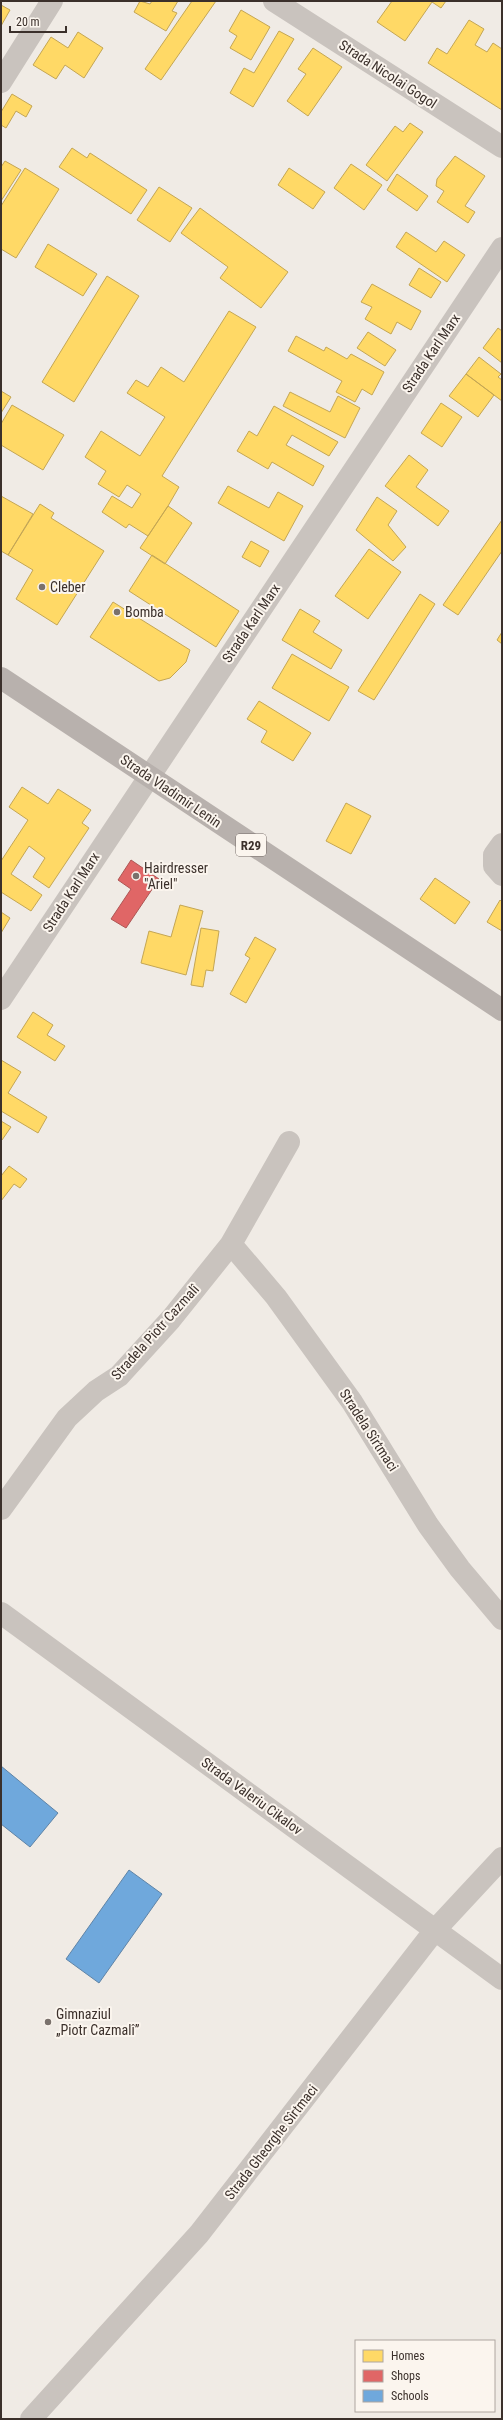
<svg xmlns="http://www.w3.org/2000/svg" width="503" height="2420" font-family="'Roboto Condensed',sans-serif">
  <rect width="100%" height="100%" fill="#f0ebe5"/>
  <path fill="#ffd966" stroke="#c4a654" d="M140 1 150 4 152 1H178L172 11 177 13 166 31 134 12Z
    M192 1H216L161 80 145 69Z
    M392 1H446L441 8 432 2 405 41 377 22Z
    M1 5 10 10 1 26Z
    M241 10 270 27 251 60 230 48 237 36 229 31Z
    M469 20 484 29 475 45 487 52 493 43 502 49V110L428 63 437 48 447 54Z
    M279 31 294 39 253 107 230 93 244 68 254 73Z
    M78 32 103 48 84 78 65 65 56 79 33 65 51 37 68 48Z
    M313 48 342 67 308 116 287 101 306 74 298 69Z
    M12 94 32 106 26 117 16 111 6 128 1 125V112Z
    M410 123 423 132 387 181 366 165 395 126 403 132Z
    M72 148 87 158 90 153 147 190 131 214 59 167Z
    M455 156 485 176 465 206 475 212 468 223 437 202 444 191 436 186 437 179Z
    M5 161 21 170 1 201V167Z
    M351 164 382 185 364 210 334 188Z
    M25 168 59 189 16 258 1 249V206Z
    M289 168 325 192 313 209 278 185Z
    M397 174 428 196 417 211 387 190Z
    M159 187 192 208 170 242 137 220Z
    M200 208 288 272 261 308 220 278 228 267 181 233Z
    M406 232 436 252 444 241 465 255 447 282 396 247Z
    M48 244 97 274 83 296 35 267Z
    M419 268 441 282 431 298 409 285Z
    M107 276 139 296 74 402 42 382Z
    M372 284 421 311 411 330 397 322 391 334 365 319 372 307 361 302Z
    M229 311 256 327 162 476 179 487 168 506 148 536 129 524 126 528 102 512 112 496 132 508 141 494 127 485 119 497 98 484 106 471 85 457 101 431 140 456 165 417 127 393 136 380 148 387 161 367 184 382Z
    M498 328 502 331V363L483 348Z
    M368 332 396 350 385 366 357 348Z
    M296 336 324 351 326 347 347 359 351 354 384 372 372 395 362 389 355 402 336 392 342 381 288 351Z
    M479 357 501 374 498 377 502 380V401L466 374Z
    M466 374 494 395 478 417 449 396Z
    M1 391 11 397 1 413Z
    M290 392 330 412 338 396 360 408 345 438 283 406Z
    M441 403 462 417 442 447 421 433Z
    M12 405 64 435 43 470 1 445V424Z
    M274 406 338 442 329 456 292 435 286 445 324 466 313 486 272 462 268 469 237 451 249 431 257 436Z
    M409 455 428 470 416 487 449 511 438 526 385 486Z
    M228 486 269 508 278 492 303 506 284 541 218 503Z
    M1 496 33 514 8 555 1 551Z
    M377 497 397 511 388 525 406 547 393 561 356 530Z
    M40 504 54 513 51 518 104 551 57 625 16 599 33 570 8 555Z
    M168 506 192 523 165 564 140 548Z
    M502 520V551L458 615 443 605Z
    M251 541 269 551 260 567 242 557Z
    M369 549 401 572 368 619 335 596Z
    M152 555 239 611 216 647 129 591Z
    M420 594 435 604 374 700 358 691Z
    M113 602 190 650 186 662 170 678 159 681 90 637Z
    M300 609 320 621 313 632 342 650 331 669 282 640Z
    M502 632V644L497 640Z
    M292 654 349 687 329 721 272 688Z
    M259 701 311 733 293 761 261 742 267 731 247 719Z
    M22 787 48 804 58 789 91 810 82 823 89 828 49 888 33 877 45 858 29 846 11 874 42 895 31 911 1 892V861L28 820 9 807Z
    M346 803 371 816 351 854 326 841Z
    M435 878 470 902 455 924 420 899Z
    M500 900 502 902V931L487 922Z
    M180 905 203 911 186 975 141 963 149 931 171 937Z
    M1 912 10 918 1 933Z
    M201 928 219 931 213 971 206 970 203 987 191 985Z
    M255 937 276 949 246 1003 230 994 250 958 245 955Z
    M33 1012 53 1025 47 1035 65 1046 55 1061 17 1037Z
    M1 1060 21 1072 8 1093 47 1117 38 1133 1 1111Z
    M1 1121 11 1127 2 1140H1Z
    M9 1166 27 1179 20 1188 14 1184 1 1201V1176Z"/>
  <path fill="#e06666" stroke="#ae5654" d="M131 860 159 879 126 928 111 919 131 889 118 880Z"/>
  <path fill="#6fa8dc" stroke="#5f84a7" d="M1 1766 58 1813 30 1847 1 1824Z
    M129 1870 162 1894 99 1983 66 1959Z"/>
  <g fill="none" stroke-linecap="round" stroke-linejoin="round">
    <path stroke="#c9c3be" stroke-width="22" d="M274 1 502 147
      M1 82 52 1
      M502 844 494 855V866L502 875
      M1 999 502 248
      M231 1244 276 1297 352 1402 428 1525 460 1569 502 1619
      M1 1509 67 1418 96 1391 119 1376 171 1319 231 1244 289 1142
      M1 1613 502 1979
      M31 2419 199 2234 435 1930 502 1858"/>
    <path stroke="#b8b1ad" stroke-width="22" d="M1 678 502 1010"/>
  </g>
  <g fill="#7a716c" stroke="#fbf5ee" stroke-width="1.5">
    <circle cx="42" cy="587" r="4"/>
    <circle cx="117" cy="612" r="4"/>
    <circle cx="136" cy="876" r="4"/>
    <circle cx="48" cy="2022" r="4"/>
  </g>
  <g text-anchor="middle" stroke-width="4" stroke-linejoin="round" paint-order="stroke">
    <rect fill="#fbf5ee" stroke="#756b66" stroke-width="1" x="236" y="834" width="30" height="22" rx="3"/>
    <g font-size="13" font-weight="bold" fill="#3b302b">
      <text x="251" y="850">R29</text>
    </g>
    <g font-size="14" fill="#3b302b" stroke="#fbf5ee">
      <text transform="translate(388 74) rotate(33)" y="5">Strada Nicolai Gogol</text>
      <text transform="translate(431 353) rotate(-56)" y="5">Strada Karl Marx</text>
      <text transform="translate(251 623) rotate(-56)" y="5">Strada Karl Marx</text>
      <text transform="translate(171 791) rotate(34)" y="5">Strada Vladimir Lenin</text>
      <text transform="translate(71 892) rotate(-57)" y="5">Strada Karl Marx</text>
      <text transform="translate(155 1332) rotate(-48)" y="5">Stradela Piotr Cazmalî</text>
      <text transform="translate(369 1430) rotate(57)" y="5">Stradela Sîrtmaci</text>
      <text transform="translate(252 1796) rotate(36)" y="5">Strada Valeriu Cikalov</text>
      <text transform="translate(271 2142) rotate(-52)" y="5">Strada Gheorghe Sîrtmaci</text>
    </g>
    <g font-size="14" fill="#3b302b" stroke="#fbf5ee" text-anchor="start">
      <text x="50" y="592">Cleber</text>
      <text x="125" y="617">Bomba</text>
      <text x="144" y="873">Hairdresser<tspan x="144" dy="16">"Ariel"</tspan></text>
      <text x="56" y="2019">Gimnaziul<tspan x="56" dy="16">„Piotr Cazmalî”</tspan></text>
    </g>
  </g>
  <rect width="503" height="2420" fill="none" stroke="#3b302b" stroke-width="4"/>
  <rect x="355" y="2340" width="140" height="72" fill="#fbf5ee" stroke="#aea6a0"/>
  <rect x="363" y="2350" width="20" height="12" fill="#ffd966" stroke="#aea6a0"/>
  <text x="391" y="2360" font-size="12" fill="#3b302b">Homes</text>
  <rect x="363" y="2370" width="20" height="12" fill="#e06666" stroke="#aea6a0"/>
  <text x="391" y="2380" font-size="12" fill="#3b302b">Shops</text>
  <rect x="363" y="2390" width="20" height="12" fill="#6fa8dc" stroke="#aea6a0"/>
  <text x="391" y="2400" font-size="12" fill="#3b302b">Schools</text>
  <path d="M10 26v6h56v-6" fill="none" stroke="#3b302b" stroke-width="2"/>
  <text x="16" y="26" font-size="12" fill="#3b302b" stroke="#fbf5ee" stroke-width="3" paint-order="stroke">20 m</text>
</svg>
